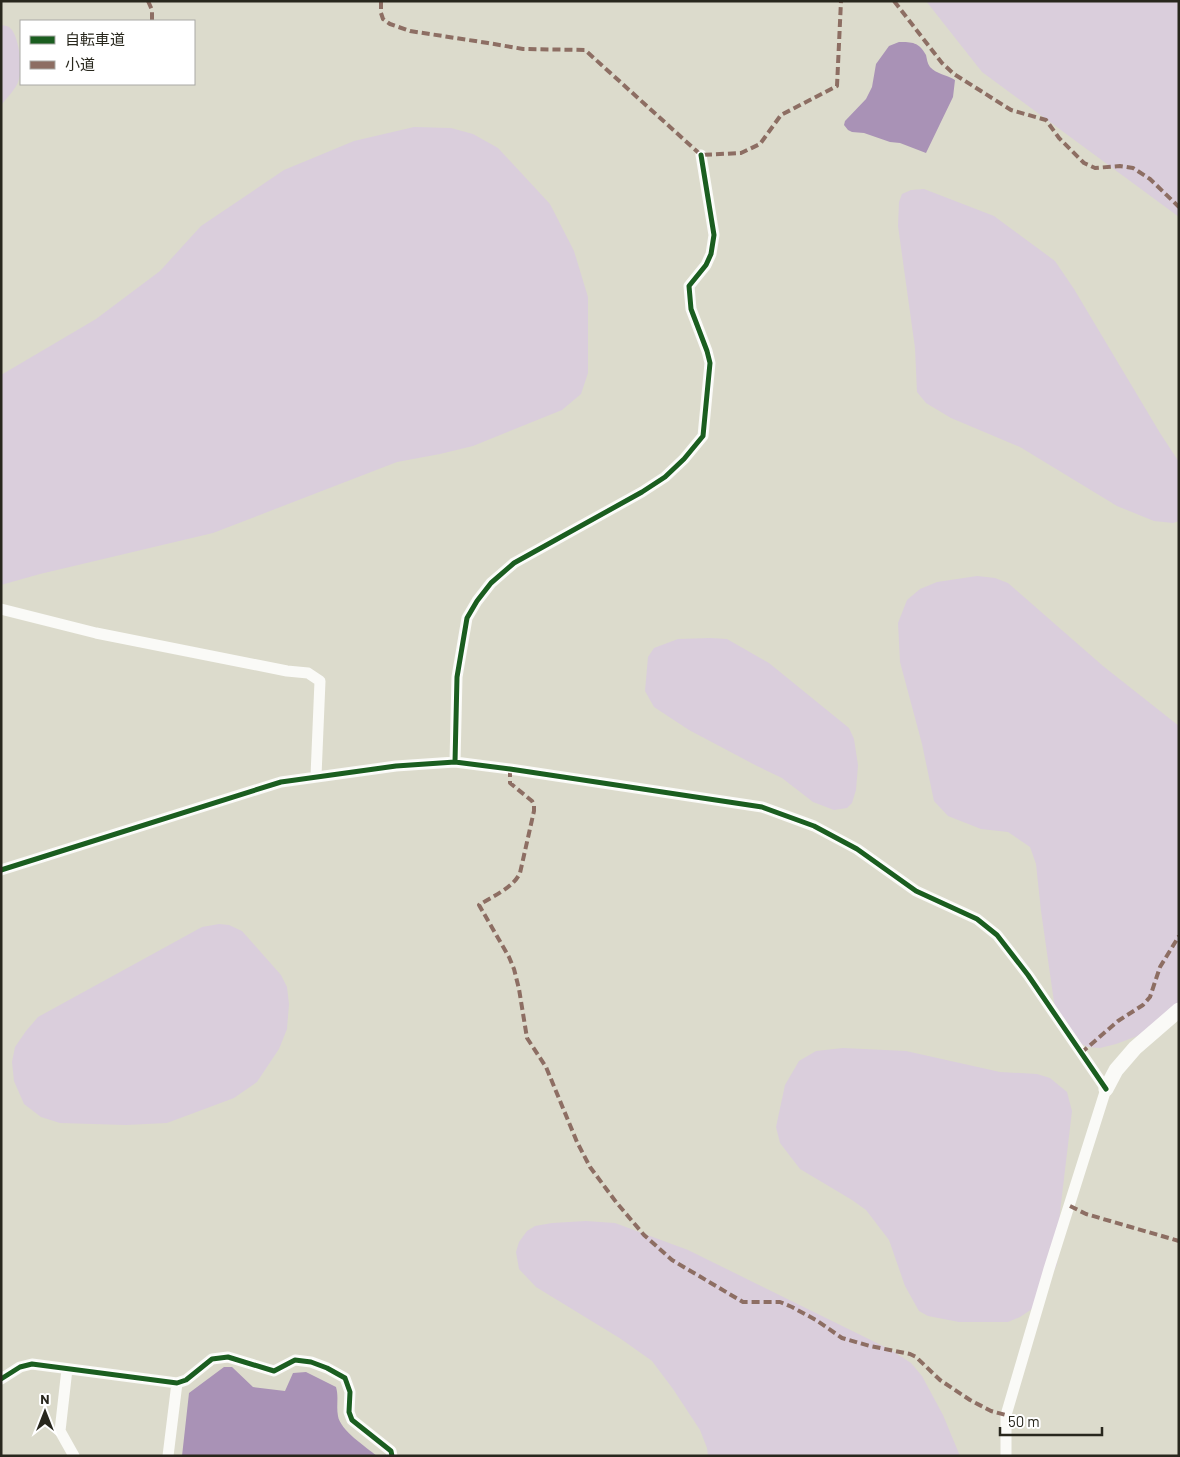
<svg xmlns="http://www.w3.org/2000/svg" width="1180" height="1457" font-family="Barlow,'Noto Sans JP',sans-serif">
  <rect width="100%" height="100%" fill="#dcdbcc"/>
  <path fill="#dacedc" d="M926 1H1179V217L982 72Z
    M1 25C3 25 7 26 9 27 19 34 23 68 19 79 17 88 7 98 1 105Z
    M414 127 451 128 473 134 498 148 550 204 574 251 588 297V373L581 394 562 410 473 446 440 454 397 462 213 533 40 574 1 585V375L96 319 160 271 201 226 284 170 354 141Z
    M924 189 994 216 1055 261 1074 289 1160 433 1179 462V521L1173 523 1154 521 1117 506 1020 447 951 418 926 403 917 392 915 348 898 226 899 202 902 194 911 190Z
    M977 576 995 578 1008 583 1103 666 1179 726V1008L1140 1035 1116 1044 1100 1048 1088 1047 1067 1038 1056 1016 1041 911 1036 864 1030 847 1008 832 981 829 948 816 934 801 922 744 900 662 898 623 907 600 920 589 937 582Z
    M710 638 727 639 769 663 849 728 854 739 858 765 856 790 852 803 847 808 834 810 813 802 782 778 757 766 689 730 654 707 645 691 648 657 654 648 678 639Z
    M219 924 229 925 242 931 281 975 287 987 289 1004 287 1029 279 1049 257 1082 234 1098 167 1123 126 1125 60 1123 41 1117 24 1104 14 1081 12 1062 15 1047 26 1031 38 1017 202 927Z
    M843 1048 906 1051 1000 1072 1037 1074 1050 1078 1067 1092 1072 1111 1060 1212 1057 1264 1047 1287 1035 1307 1020 1317 1008 1322H959L928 1316 919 1311 905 1286 889 1240 866 1210 852 1200 800 1169 780 1143 776 1127 785 1085 799 1061 816 1051Z
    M586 1221 615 1223 688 1250 891 1350 911 1363 922 1376 943 1415 960 1456H708L707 1448 700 1430 673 1389 652 1361 621 1339 536 1287 519 1269 516 1252 519 1242 527 1231 535 1226 552 1223Z"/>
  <path fill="#a992b6" d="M899 42C912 42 919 42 926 55 927 59 927 63 930 67 936 74 947 75 955 80L953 97 926 153 900 143 890 142 864 133 852 132 848 130 844 125 845 121 866 99 872 87 876 64 889 46Z
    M224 1367H232L253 1387 285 1391 293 1373 306 1372 336 1387C339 1397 336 1406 338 1416 340 1430 366 1447 377 1456H182L189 1393Z"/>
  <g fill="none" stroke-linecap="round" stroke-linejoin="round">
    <path stroke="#fafaf7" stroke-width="11" d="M1 609 96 633 287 671 308 673 320 681 316 776
      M455 762 457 677 467 618 477 601 491 583 514 563 642 492 665 477 684 459 703 436 710 363 707 351 691 309 689 286 706 265 711 254 714 235 701 155
      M1 870 281 782 396 766 455 762 510 769 762 807 814 826 857 849 916 891 977 919 997 935 1028 975 1106 1089 1049 1269 1006 1415V1456
      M67 1369 60 1431 74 1456
      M1 1379 20 1367 32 1364 177 1383 186 1380 212 1359 228 1357 274 1371 295 1360 311 1362 327 1368 345 1378 350 1392 349 1412 352 1420 391 1451 392 1456
      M168 1456 177 1383"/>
    <path stroke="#fafaf7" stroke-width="15" d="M1106 1089 1116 1070 1135 1048 1179 1010"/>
    <path stroke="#8d6e63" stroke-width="4" stroke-dasharray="8 4" stroke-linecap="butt" d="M148 1 152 10V21
      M381 1V13L383 19 390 24 410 31 488 43 523 49 585 50 701 155 741 153 760 144 781 115 837 86 841 1
      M894 1 942 63 954 74 1011 110 1046 120 1059 138 1084 163 1095 168 1120 166 1133 168 1150 179 1179 207
      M510 769V783L532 801 534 805V811L520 873C513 888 493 896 479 905L509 957 514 969 519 989 527 1038 546 1067 577 1142 590 1167 616 1202 644 1235 672 1260 743 1302H780L792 1307 816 1320 842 1338 870 1346 910 1354 916 1357 940 1380 970 1400 991 1411 1006 1415
      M1081 1053 1118 1021 1143 1005 1150 997 1160 967 1179 936
      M1070 1206 1086 1214 1179 1241"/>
    <defs>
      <path id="cycleway" d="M455 762 457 677 467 618 477 601 491 583 514 563 642 492 665 477 684 459 703 436 710 363 707 351 691 309 689 286 706 265 711 254 714 235 701 155
        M1 870 281 782 396 766 455 762 510 769 762 807 814 826 857 849 916 891 977 919 997 935 1028 975 1106 1089
        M1 1379 20 1367 32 1364 177 1383 186 1380 212 1359 228 1357 274 1371 295 1360 311 1362 327 1368 345 1378 350 1392 349 1412 352 1420 391 1451 392 1456"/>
    </defs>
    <use href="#cycleway" stroke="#fff" stroke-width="8"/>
    <use href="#cycleway" stroke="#1b5e20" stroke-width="5"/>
  </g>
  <rect width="1180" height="1457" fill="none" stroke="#28271d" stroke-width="5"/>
  <rect x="20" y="20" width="175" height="65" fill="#ffffff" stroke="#a9a9a5"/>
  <rect x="30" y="36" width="25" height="8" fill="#1b5e20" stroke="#a9a9a5"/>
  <text x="65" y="45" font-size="15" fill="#28271d">自転車道</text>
  <rect x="30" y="61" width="25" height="8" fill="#8d6e63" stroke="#a9a9a5"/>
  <text x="65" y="70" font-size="15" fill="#28271d">小道</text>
  <g transform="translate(45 1412)" stroke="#ffffff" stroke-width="4" paint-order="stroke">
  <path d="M0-4L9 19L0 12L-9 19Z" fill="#28271d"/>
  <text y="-8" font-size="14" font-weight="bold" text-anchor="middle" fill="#28271d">N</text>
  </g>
  <path d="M1000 1427v8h102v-8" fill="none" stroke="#28271d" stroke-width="2.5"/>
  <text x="1008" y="1427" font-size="15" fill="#28271d" stroke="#ffffff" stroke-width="4" paint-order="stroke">50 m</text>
</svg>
